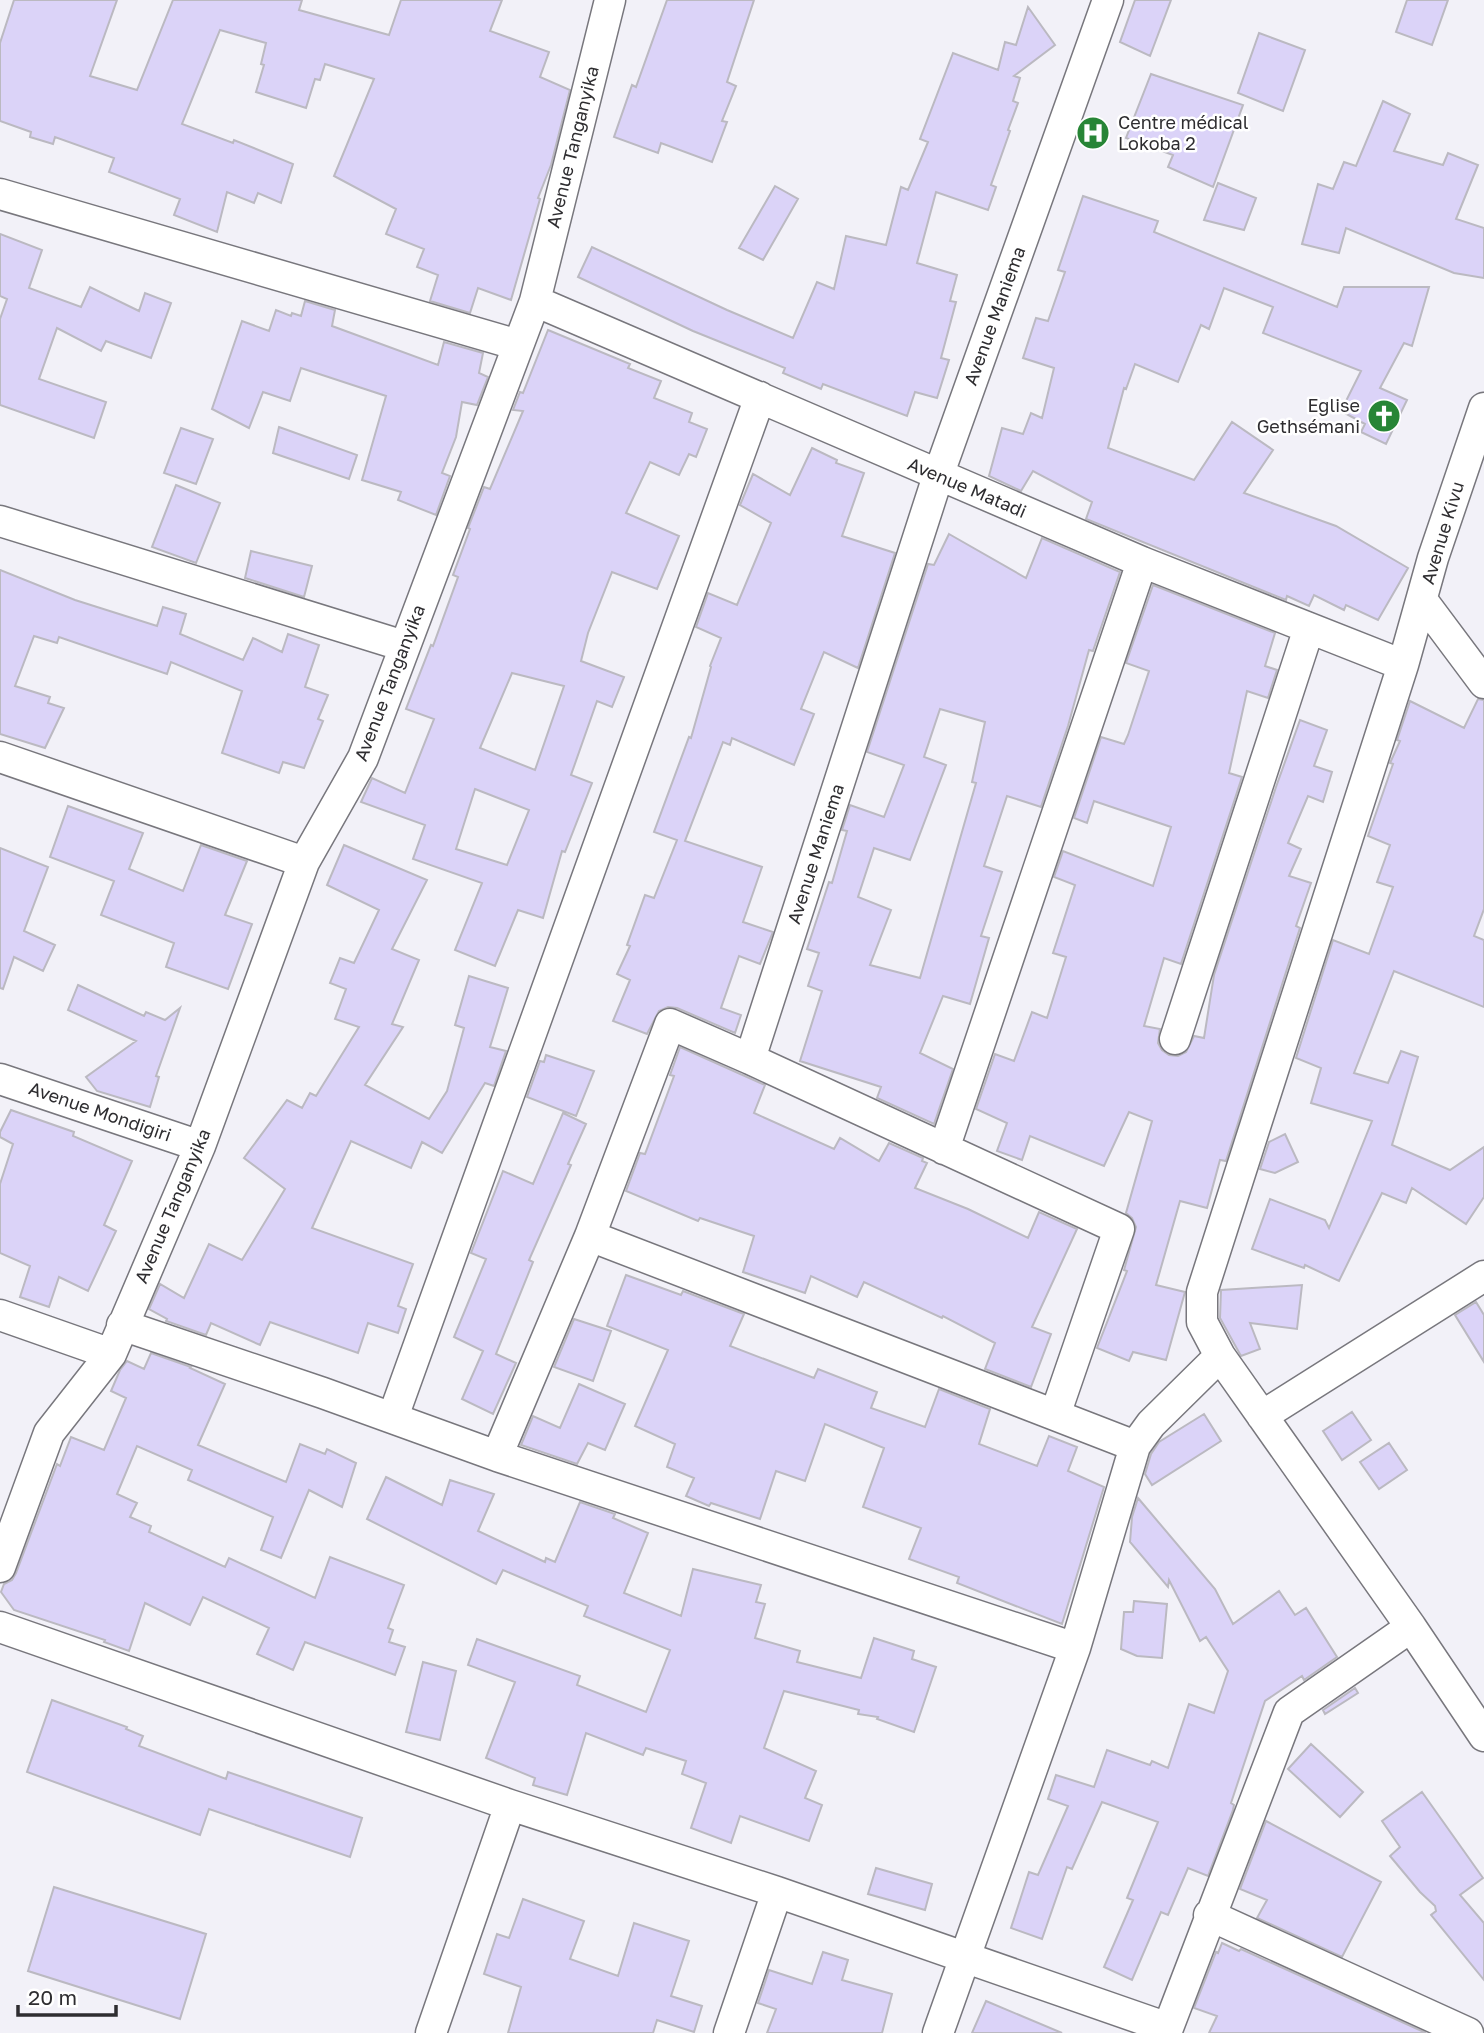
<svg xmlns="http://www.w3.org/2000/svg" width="1484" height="2033" font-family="'Golos Text',sans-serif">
  <rect width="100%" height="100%" fill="#f2f1f8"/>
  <path fill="#dbd3f8" stroke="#bbb9c1" stroke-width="2" fill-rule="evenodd" d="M14 0H117L90 76 137 90 173 0H302L299 10 389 35 401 0H502L490 31 549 52 540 77 570 90 551 165 538 198 540 199 511 300 478 288 470 313 430 301 438 275 417 267 424 249 386 234 396 209 334 176 374 79 325 64 320 80 315 79 306 108 256 92 264 65 261 64 266 43 220 30 182 124 233 143 234 140 293 164 281 203 258 193 254 203 227 192 217 232 174 215 180 199 109 172 114 158 55 137 53 144 30 137 31 132 0 121V43Z
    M667 0H754L727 82 736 86 722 121 727 122 712 162 661 143 658 153 614 137 632 85 636 87Z
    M1135 0H1171L1150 56 1120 42Z
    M1407 0H1448L1432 45 1396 32Z
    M1028 7 1055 45 1014 76 1020 78 1013 101 1018 103 1008 130 1010 131 991 185 996 187 988 210 936 192 917 263 957 275 950 301 956 302 941 358 949 360 937 398 915 392 907 416 823 384 821 389 783 373 785 368 693 331 578 277 592 247 727 310 793 338 817 282 834 289 846 236 886 245 901 187 908 190 928 142 920 139 953 53 998 70 1005 42 1016 45Z
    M1259 33 1305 50 1283 111 1238 93Z
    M1151 74 1243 105 1213 187 1168 167 1173 155 1126 138Z
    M1383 101 1410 114 1394 151 1443 165 1448 153 1478 165 1456 219 1484 228V278L1454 273 1346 228 1339 253 1302 244 1318 184 1333 189 1344 162 1356 166Z
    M1218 183 1256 198 1244 230 1204 220Z
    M775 186 798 199 763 260 739 248Z
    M1083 196 1158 221 1154 232 1337 307 1344 287H1429L1412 346 1404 343 1380 388 1407 400 1386 444 1361 432 1365 424 1341 411 1361 371 1263 333 1273 307 1224 288 1209 329 1201 325 1178 382 1135 364 1126 389 1124 388 1108 448 1194 480 1232 422 1273 450 1244 493 1336 526 1408 568 1378 620 1346 605 1344 610 1314 595 1309 606 1287 596 1286 600 1086 519 1092 502 1033 471 1021 491 989 476 1002 428 1023 434 1031 413 1042 418 1054 368 1023 358 1036 318 1048 321 1065 272 1058 270Z
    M0 234 42 250 29 288 81 307 90 287 139 311 145 293 171 303 151 358 106 341 101 351 57 328 39 379 106 402 94 438 0 405V319L7 299 0 296Z
    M305 301 335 310 332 326 438 365 444 342 483 353 479 373 488 377 477 405 462 402 456 437 442 473 450 476 436 515 398 500 401 492 362 480 386 396 301 368 290 401 263 392 249 428 212 409 242 321 269 331 276 310 291 316 292 313 301 316Z
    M548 330 630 364 628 368 661 381 654 398 692 413 689 422 707 429 696 457 689 454 679 475 650 462 626 513 679 536 657 589 612 572 588 633 581 661 624 677 612 707 597 701 571 775 592 783 565 852 562 851 543 918 518 910 495 966 455 950 482 883 413 859 425 825 361 802 372 778 405 793 434 719 406 709 431 645 433 646 458 577 453 575 470 529 468 528 484 487 490 489 523 411 513 410 520 392 523 393ZM512 673 564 686 535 770 480 748ZM475 789 529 810 507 865 456 849Z
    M279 427 357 455 349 479 273 453Z
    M181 428 213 439 196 484 164 473Z
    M812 448 837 460 836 463 864 473 842 536 895 553 858 668 824 652 801 709 814 714 794 765 732 738 730 745 723 742 685 841 762 867 743 922 773 932 760 964 739 956 721 1008 741 1015 735 1033 677 1008 668 1007 659 1011 647 1034 613 1021 630 980 617 974 630 946 627 945 645 895 654 898 677 840 654 832 689 737 691 738 711 667 710 666 721 638 696 627 708 593 737 605 771 523 740 505 753 474 790 495Z
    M176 485 220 503 196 563 152 547Z
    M949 534 1026 578 1042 538 1120 572 1093 651 1089 650 1068 726 1041 807 1007 796 984 866 1002 872 981 936 989 938 970 1004 943 996 920 1053 953 1069 934 1124 877 1098 881 1087 800 1061 822 991 808 986 819 953 807 949 829 882 832 883 847 831 842 830 850 805 884 817 904 765 867 752 928 564 934 565ZM940 709 985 722 972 782 976 783 920 978 870 965 891 910 858 897 874 848 910 860 946 765 924 757Z
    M251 551 312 566 304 597 245 578Z
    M0 570 75 600 157 626 163 607 186 614 180 634 243 660 253 638 282 652 288 634 319 645 305 687 328 695 318 719 323 721 304 768 283 762 279 773 222 753 242 691 171 662 167 674 59 637 57 643 34 636 15 686 50 697 48 703 64 708 45 748 0 734Z
    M1153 585 1275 633 1265 666 1277 670 1268 698 1247 691 1229 773 1242 777 1181 964 1164 958 1144 1026 1160 1029 1158 1043 1162 1050 1169 1055 1178 1056 1186 1052 1194 1036 1204 1038 1214 975 1276 787 1300 720 1327 730 1314 766 1332 772 1323 802 1308 796 1288 843 1301 849 1289 876 1311 883 1296 926 1300 928 1226 1161 1220 1160 1207 1208 1180 1201 1156 1285 1185 1292 1166 1360 1133 1352 1129 1361 1097 1348 1127 1271 1124 1270 1136 1227 1132 1218 1126 1213 1152 1121 1129 1112 1104 1166 1030 1136 1022 1160 997 1151 1007 1123 976 1109 995 1054 1014 1061 1032 1012 1047 1018 1066 957 1053 953 1075 885 1054 877 1063 851 1153 886 1171 827 1094 801 1087 823 1074 818 1101 737 1124 744 1128 735 1149 671 1126 663Z
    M1478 699 1484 700V909L1474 936 1484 940V1007L1394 971 1354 1073 1388 1083 1401 1051 1418 1057 1392 1145 1450 1170 1484 1147V1197L1466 1224 1412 1188 1406 1203 1382 1193 1339 1281 1305 1265 1304 1268 1252 1249 1270 1199 1325 1220 1329 1228 1372 1121 1311 1103 1321 1068 1296 1058 1333 940 1369 954 1393 887 1377 882 1390 845 1368 836 1393 764 1390 763 1400 741 1397 740 1410 701 1464 728Z
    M68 806 143 833 129 869 183 891 201 845 247 861 225 915 252 924 228 989 166 967 174 943 101 915 114 881 50 857Z
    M344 845 427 880 392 949 419 960 392 1024 403 1027 365 1085 429 1119 447 1091 464 1028 455 1025 469 976 508 988 490 1047 506 1051 494 1086 485 1083 442 1153 422 1142 411 1168 351 1141 312 1228 413 1264 398 1306 406 1309 398 1333 368 1323 358 1353 270 1322 260 1345 211 1323 206 1335 166 1321 167 1319 149 1309 160 1284 184 1298 209 1244 242 1260 285 1189 244 1158 287 1100 302 1108 310 1093 316 1096 359 1027 335 1019 346 989 330 983 340 958 354 963 379 910 327 885Z
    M0 848 48 867 24 931 55 945 43 971 14 957 3 989 0 988Z
    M78 985 144 1016 146 1012 165 1020 180 1008 156 1076 159 1077 150 1107 97 1091 86 1077 136 1041 68 1010Z
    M680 1047 765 1085 754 1113 834 1149 840 1138 879 1161 889 1143 923 1158 922 1161 927 1163 915 1188 968 1209 1028 1238 1039 1212 1077 1229 1032 1327 1051 1334 1031 1387 985 1369 995 1343 943 1316 942 1318 864 1282 857 1297 811 1276 805 1293 743 1272 754 1236 700 1218 698 1221 626 1191 640 1153 645 1154 674 1076 670 1075Z
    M546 1055 594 1071 576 1116 527 1097 540 1061 544 1062Z
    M11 1110 74 1132 73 1136 132 1161 104 1225 116 1231 88 1291 59 1277 49 1307 20 1297 30 1266 0 1253V1184L13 1144 0 1137V1132Z
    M563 1113 586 1124 568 1164 571 1165 529 1260 533 1262 496 1354 516 1363 493 1414 462 1399 483 1351 454 1337 486 1259 471 1253 503 1171 533 1184Z
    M1285 1134 1298 1162 1275 1173 1260 1169 1269 1142Z
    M626 1275 681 1295 683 1291 744 1314 730 1346 814 1378 818 1369 877 1392 871 1408 925 1427 939 1389 990 1409 979 1444 1037 1466 1049 1436 1077 1447 1068 1471 1104 1487 1062 1624 957 1583 959 1577 909 1559 921 1528 863 1507 884 1448 825 1424 805 1481 776 1471 760 1519 711 1503 709 1506 686 1496 694 1478 667 1467 675 1444 635 1426 668 1350 607 1326Z
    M1302 1285 1297 1329 1250 1323 1260 1349 1241 1356 1220 1318 1221 1290Z
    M1476 1302 1484 1315V1362L1455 1315Z
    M574 1319 611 1331 593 1381 554 1367Z
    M151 1353 191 1367 190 1368 225 1384 198 1445 286 1482 300 1444 325 1454 327 1449 356 1463 342 1507 309 1490 281 1558 261 1550 273 1517 188 1480 192 1470 137 1446 117 1494 137 1503 130 1517 151 1526 149 1532 225 1567 229 1558 315 1598 330 1557 404 1585 388 1628 393 1630 389 1642 405 1647 395 1675 305 1642 293 1670 257 1654 269 1628 203 1597 190 1625 145 1603 129 1651 104 1642 105 1640 14 1610 1 1592 4 1584 12 1580 16 1573 57 1464 60 1466 71 1437 104 1450 126 1398 111 1391 120 1370 127 1361 144 1369Z
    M579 1384 625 1404 605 1450 588 1443 577 1464 521 1445 533 1416 560 1428Z
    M1352 1412 1371 1440 1342 1460 1323 1431Z
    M1204 1414 1221 1441 1152 1485 1145 1474 1151 1454 1159 1442Z
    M1389 1443 1407 1470 1379 1489 1360 1462Z
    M386 1477 442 1505 450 1480 494 1494 478 1531 545 1562 546 1558 555 1562 580 1502 615 1514 613 1518 648 1533 624 1593 681 1616 693 1569 761 1585 756 1602 765 1604 755 1638 800 1651 797 1662 861 1678 874 1638 914 1651 912 1659 936 1667 914 1732 877 1719 878 1717 858 1714 859 1710 784 1691 764 1748 816 1771 805 1798 822 1805 809 1841 740 1816 731 1843 691 1828 706 1783 682 1774 686 1761 646 1748 643 1755 586 1733 567 1795 533 1785 535 1778 486 1758 515 1682 468 1665 477 1639 580 1676 577 1685 646 1712 670 1650 584 1616 588 1606 503 1570 496 1584 367 1519Z
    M1138 1498 1215 1589 1233 1624 1279 1591 1295 1615 1306 1608 1337 1657 1304 1680 1302 1676 1265 1701 1231 1803 1234 1805 1233 1810 1208 1876 1188 1868 1168 1915 1161 1912 1132 1980 1104 1967 1133 1900 1127 1898 1158 1822 1102 1802 1072 1869 1067 1867 1042 1939 1011 1928 1029 1872 1038 1875 1068 1806 1048 1799 1056 1775 1094 1787 1107 1750 1150 1765 1152 1761 1168 1768 1189 1704 1214 1713 1228 1671 1206 1637 1200 1641 1169 1580 1168 1587 1130 1542 1132 1517Z
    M1134 1601 1167 1604 1162 1658 1137 1656 1121 1649 1124 1612H1133Z
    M423 1662 456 1671 440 1740 406 1732Z
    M1355 1688 1358 1693 1325 1714 1323 1710Z
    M52 1700 127 1727 126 1729 143 1736 139 1746 226 1779 228 1772 362 1818 350 1857 209 1809 200 1835 27 1772Z
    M1311 1744 1363 1792 1340 1817 1288 1769Z
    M1422 1792 1483 1878 1460 1895 1484 1923V1980L1431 1915 1436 1911 1435 1906 1420 1892 1390 1856 1400 1847 1382 1821Z
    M1266 1821 1381 1882 1342 1957 1257 1918 1267 1900 1240 1889Z
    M876 1868 932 1884 925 1910 868 1894Z
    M54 1887 206 1934 180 2019 28 1971Z
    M523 1899 584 1921 570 1959 618 1976 634 1923 689 1941 671 1996 702 2006 694 2032 657 2020 653 2033H508L521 1987 484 1974 497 1934 509 1938Z
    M1222 1943 1239 1951 1241 1949 1426 2033H1209L1217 2016 1194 2008 1216 1952 1218 1953Z
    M823 1952 848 1960 842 1980 892 1994 882 2033H767L776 2009 758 2003 769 1970 812 1984Z
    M986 2001 1062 2033H972Z"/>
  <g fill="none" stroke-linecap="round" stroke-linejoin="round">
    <defs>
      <path id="minor" d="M1108 0 938 476 750 1059 1119 1229 1055 1415 1135 1446
        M0 194 518 345
        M535 301 1142 562 1403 665
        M1484 408 1433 558 1403 665 1202 1292V1322L1220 1356 1411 1627 1484 1736
        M0 521 404 646
        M1422 600 1484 683
        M0 757 304 862
        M1175 1039 1309 628
        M0 1079 200 1146
        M944 1149 1142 562
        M590 1236 1055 1415
        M0 1315 111 1354
        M122 1325 323 1393 497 1456 1075 1648
        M1262 1416 1484 1276
        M393 1417 760 397
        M497 1456 590 1236 670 1024 750 1059
        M0 1567 49 1433 111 1354 200 1146 304 862 363 758 535 301 610 0
        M0 1627 510 1805 777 1892 1168 2028
        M1209 1915 1468 2033
        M431 2033 510 1805
        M729 2033 777 1892
        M938 2033 1075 1648 1135 1446 1151 1424 1220 1356
        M1166 2033 1289 1712 1411 1627"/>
    </defs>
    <use href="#minor" stroke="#78777d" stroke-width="33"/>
    <use href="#minor" stroke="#fff" stroke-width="30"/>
  </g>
  <defs>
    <symbol id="hospital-disc" viewBox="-11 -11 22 22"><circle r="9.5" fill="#278536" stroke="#fff"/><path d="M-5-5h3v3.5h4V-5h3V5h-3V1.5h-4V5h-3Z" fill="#fff"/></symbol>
    <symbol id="church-disc" viewBox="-11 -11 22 22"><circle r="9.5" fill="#278536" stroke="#fff"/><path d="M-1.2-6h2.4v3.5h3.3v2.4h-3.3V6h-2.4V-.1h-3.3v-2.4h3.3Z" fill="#fff"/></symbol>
  </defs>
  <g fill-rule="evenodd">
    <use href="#hospital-disc" x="1074" y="114" width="38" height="38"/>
    <use href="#church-disc" x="1365" y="397" width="38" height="38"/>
  </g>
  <g text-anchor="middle" stroke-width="5" stroke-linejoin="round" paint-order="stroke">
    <g font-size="18" fill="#2e2d30" stroke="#fff" text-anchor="start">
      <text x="1118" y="129">Centre médical<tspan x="1118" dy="21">Lokoba 2</tspan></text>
      <text x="1360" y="412" text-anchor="end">Eglise<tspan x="1360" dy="21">Gethsémani</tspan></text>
    </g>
    <g font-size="18" fill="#2e2d30" stroke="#fff">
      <text transform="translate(573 147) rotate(-76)" y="6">Avenue Tanganyika</text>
      <text transform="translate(995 316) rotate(-70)" y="6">Avenue Maniema</text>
      <text transform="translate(967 488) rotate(23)" y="6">Avenue Matadi</text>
      <text transform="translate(1443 533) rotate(-73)" y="6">Avenue Kivu</text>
      <text transform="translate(390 683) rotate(-69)" y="6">Avenue Tanganyika</text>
      <text transform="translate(816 854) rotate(-72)" y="6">Avenue Maniema</text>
      <text transform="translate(100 1112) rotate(19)" y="6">Avenue Mondigiri</text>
      <text transform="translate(173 1206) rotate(-67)" y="6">Avenue Tanganyika</text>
    </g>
  </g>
  <path d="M18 2005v10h98v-10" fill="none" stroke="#2e2d30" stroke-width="3.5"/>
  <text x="28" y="2005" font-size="21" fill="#2e2d30" stroke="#ffffff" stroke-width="5" paint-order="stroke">20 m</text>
</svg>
